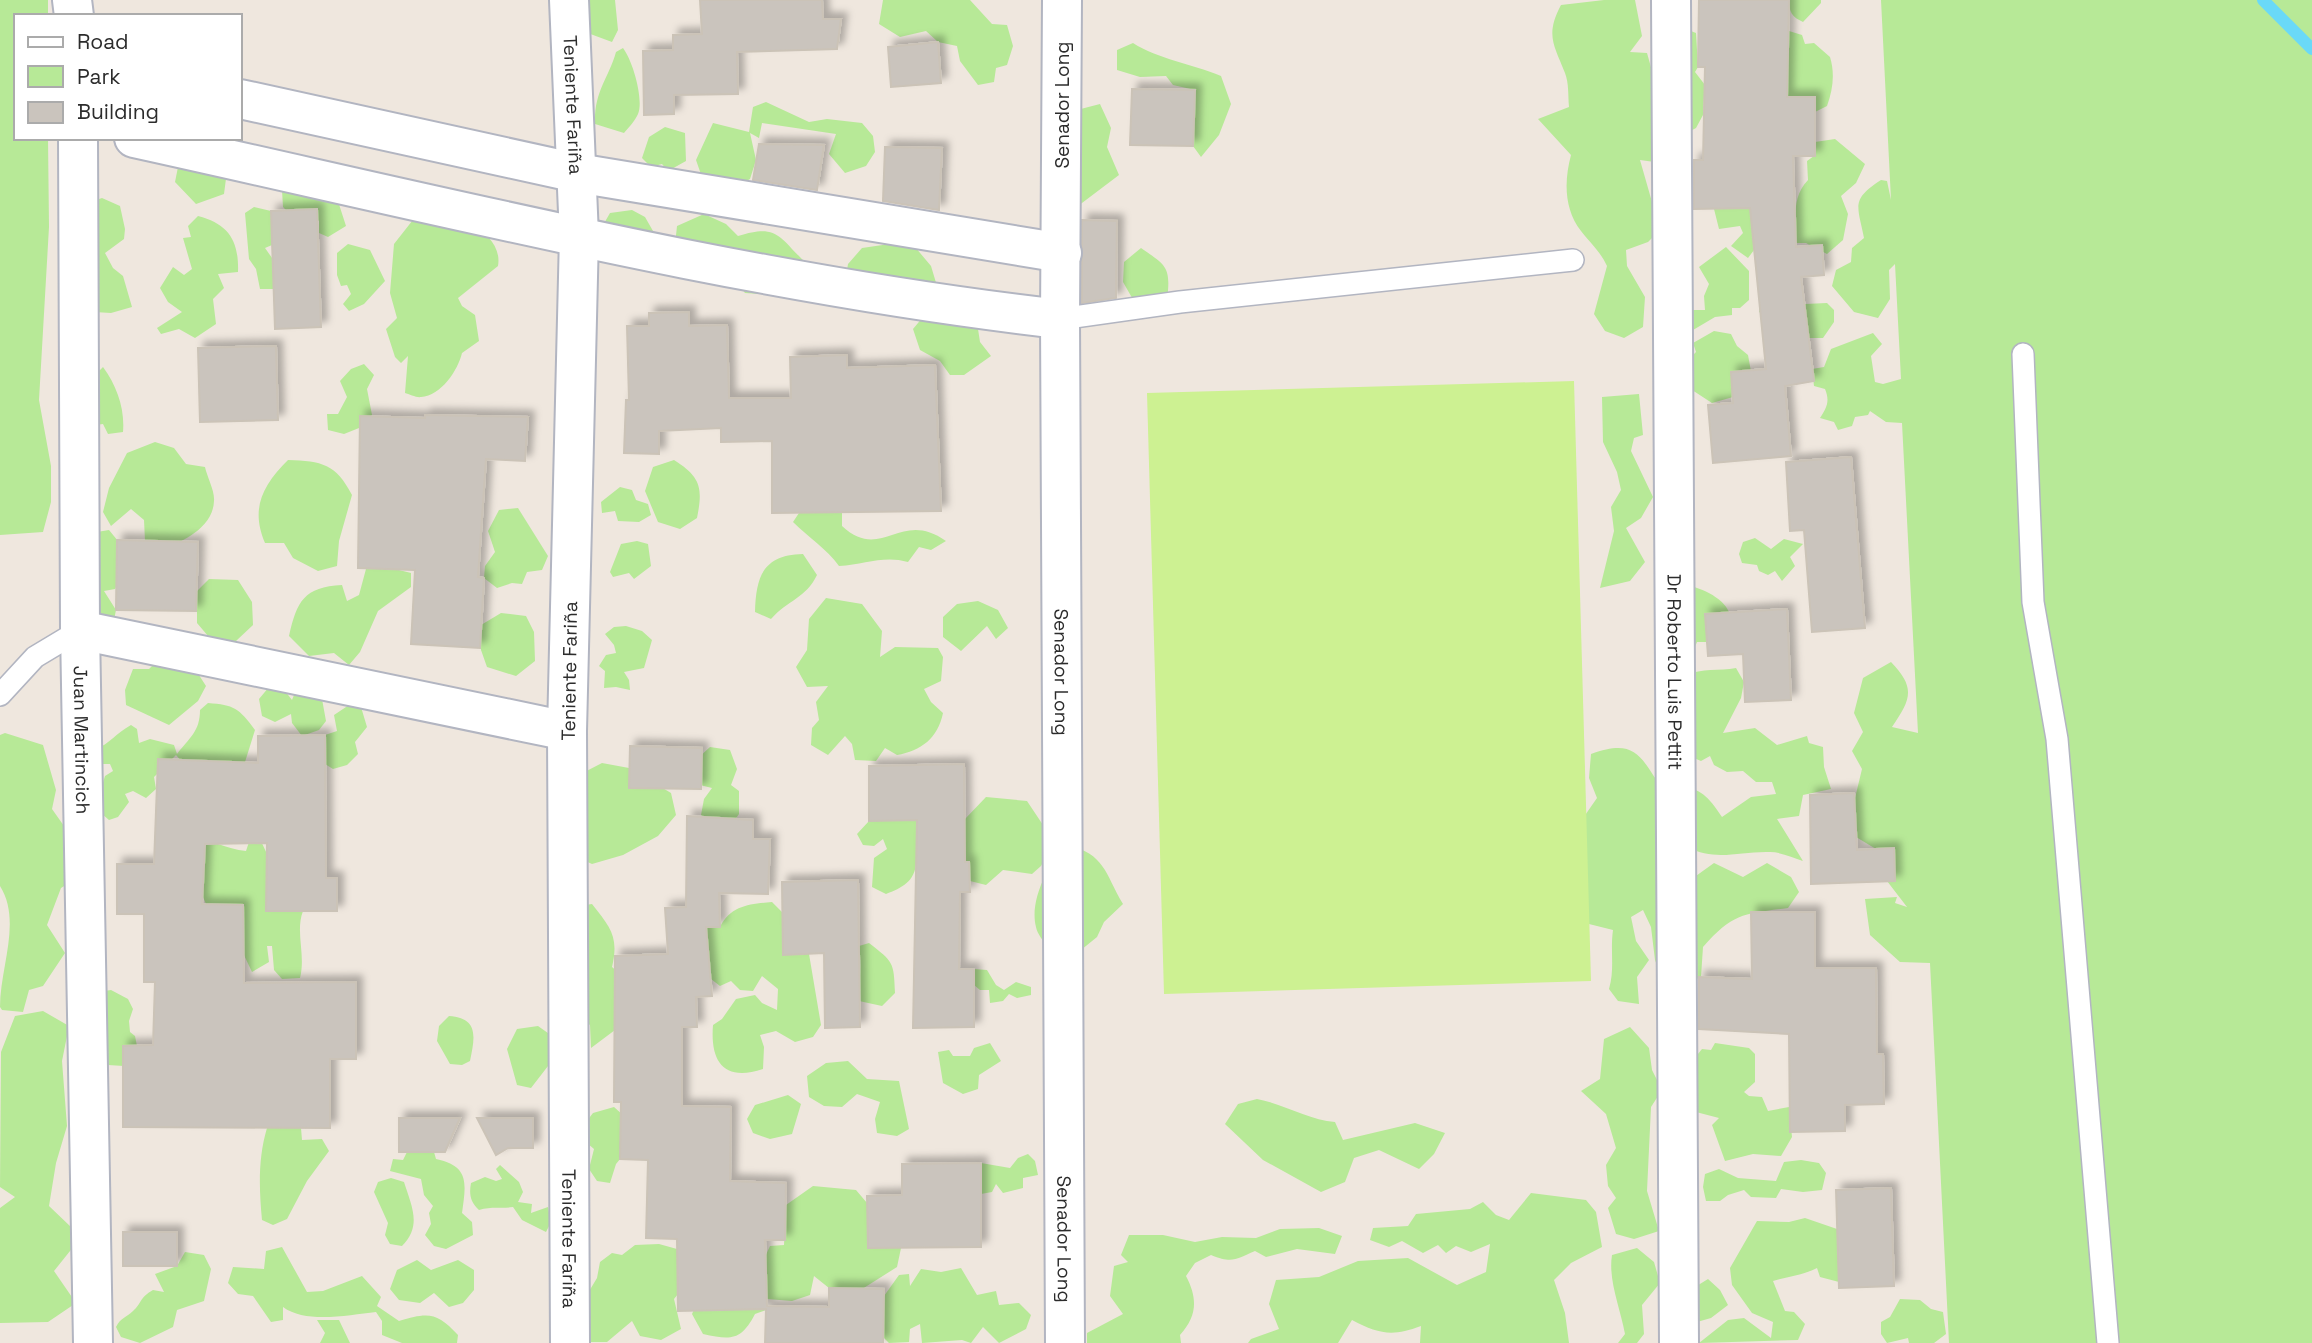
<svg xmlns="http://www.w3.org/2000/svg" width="2312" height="1343" font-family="'Space Grotesk',sans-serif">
  <defs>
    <filter id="shadow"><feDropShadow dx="6" dy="-6" stdDeviation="3.5" flood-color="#0004"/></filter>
  </defs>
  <rect width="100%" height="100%" fill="#efe7de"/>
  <path fill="#b7e997" d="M0 0H48V16H16V138H48L49 227 39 400 51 466V502L43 532 0 535Z
    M589 0H615L618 30 612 42 585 32Z
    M883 0H970L992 24 1007 25 1013 46 1007 65 996 68 994 82 978 85 960 61 957 46 938 42 926 31 900 37 879 24Z
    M1604 0H1635L1642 36 1630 52 1647 53 1654 78 1683 28 1696 33 1698 67 1695 72 1705 85 1739 96H1704L1703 115 1696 128 1681 136 1669 164 1640 160 1660 230 1648 242 1626 250 1627 266 1645 297 1643 327 1624 338 1605 331 1594 314 1607 266C1600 251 1591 244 1581 231 1564 209 1564 181 1571 155L1538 119 1569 107C1568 96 1569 83 1565 73 1554 45 1545 35 1561 5Z
    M1789 0H1821V3L1803 22C1792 17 1789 12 1789 0Z
    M1881 0H2312V1343H1949L1930 963 1900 962 1870 935 1865 899 1897 897 1895 903 1907 907 1887 881 1876 849 1856 837 1849 823 1862 769 1852 751 1863 732 1854 713 1863 678 1891 662C1916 688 1911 699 1892 727L1918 733 1902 423 1886 422 1870 411 1868 415 1855 417 1852 426 1838 430 1834 422 1820 418C1827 407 1830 401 1825 389L1814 386 1812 369 1824 367 1831 349 1873 333 1882 344 1871 356 1875 382 1883 384 1901 379 1895 264 1889 270 1890 299 1878 318 1854 312 1832 286 1836 270 1851 262 1852 248 1864 238C1858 206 1850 200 1881 180L1887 181 1891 200Z
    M1789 31 1802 35 1805 44 1814 43 1830 57C1835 73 1833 90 1827 106L1815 112 1787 111 1773 68 1788 67Z
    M1133 43C1158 59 1192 64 1221 76L1231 104 1219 135 1201 157 1193 146 1195 90 1173 85 1166 76 1140 77 1117 70V50Z
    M623 48C633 61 644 100 638 114 635 121 629 127 624 133L595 124C594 91 608 80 616 52Z
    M766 102 809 122 827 119 862 123 873 136 875 152 866 166 845 173 829 154 836 134 762 123 759 138 750 133 756 160 750 179 730 190 704 183 696 160 713 123 749 132 753 107Z
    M1100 104 1111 128 1107 147 1119 175 1078 206 1073 111Z
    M665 127 685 133 686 161 668 171 662 164 651 167 642 158 649 137Z
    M1835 139 1865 164 1856 183 1841 196 1848 214 1843 240 1827 254 1806 243H1796C1796 219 1791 198 1808 180L1807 161 1814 156 1815 142Z
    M179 162 227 171 224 194 196 204 175 182Z
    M282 190 336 195 346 226 328 237 319 233V221L308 212 292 216 283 207Z
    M102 198 120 206 125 229 124 239 105 253 113 268 123 276 132 307 111 313 78 311V206Z
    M427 202C452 215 504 231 498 266L458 298 462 306 475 315 479 341 462 353C458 370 441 396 421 397 417 398 409 394 405 393L408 356 401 363 395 357 386 329 397 318 390 293 394 244Z
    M254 207 271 211 279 242 265 248 277 265 278 289H260L256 269 249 259 245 213Z
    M1775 207 1766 249 1754 250 1748 258 1731 246 1743 233 1740 226 1719 229 1714 209Z
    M632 210 645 217 653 231 649 252 595 239 610 213Z
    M704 214 726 224 738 236C779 223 779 238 807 264L760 294 745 293C732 275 720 278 700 282L681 270 675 245 677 226Z
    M198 216C229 224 239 241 238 272L218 274 224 288 213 299 216 324 195 338 179 329 161 334 157 328 182 312 168 302 160 288 173 267 184 275 192 269 183 238 191 237 188 226Z
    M910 241 931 266 940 296 888 300 868 312 852 299 844 289 848 264 862 248Z
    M348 244 370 250 385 281 364 304 349 311 343 304 351 294 347 285 341 286 337 275V253Z
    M1726 247 1749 271V300L1740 308H1732V315L1715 317 1688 333 1687 310H1705L1704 296 1709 284 1699 267Z
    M1141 248C1167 266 1171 267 1167 300L1135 303 1123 282 1124 262Z
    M1827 303 1834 310V322L1823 338H1807L1759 312 1760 306Z
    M923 317 978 329 980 342 991 356 964 375H950L940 361 920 350 913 329Z
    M1714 331 1731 334 1737 346 1748 355 1752 377 1733 397 1712 403 1689 388V359L1696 352 1693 343Z
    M364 364 374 375 367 389 372 415 359 428 344 434 328 430 327 414H338L347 397 340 381 351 369Z
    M103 367C117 386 125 409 123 432L108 434 103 424 79 427 92 378Z
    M1639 394 1643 435 1634 438 1631 451 1653 497 1641 518 1626 528 1645 562 1630 581 1600 588 1614 531 1611 507 1621 490 1617 472 1603 442 1602 397Z
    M155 442 174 448 186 464 205 467C207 477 215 491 214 501 213 529 180 543 158 551L145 541 144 520 131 509 111 526 103 512 109 488 127 453Z
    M288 460C322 461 336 464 352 495L339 541 337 566 318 571 293 558 284 543H265C250 508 263 485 288 460Z
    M674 460C701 477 703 488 697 518L680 529 658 522 645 491 653 467Z
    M620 487 632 490 636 500 648 504 651 515 639 522 618 521 615 511 602 513 601 502Z
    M518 508 548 556 542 570 527 572 522 584 512 583 497 588 484 578 485 566 495 552 488 531 499 510Z
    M842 512V526C882 563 900 508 946 541L931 550 919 547 908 562C885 555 865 564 839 566 826 548 809 538 793 522L799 513Z
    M109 530 127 552 126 569 115 589 104 591 116 610 114 620 79 616V535Z
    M1755 538 1771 549 1784 539 1803 544 1790 557 1795 566 1782 581 1775 571 1768 575 1759 571 1757 565 1742 563 1739 554 1743 542Z
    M637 541 648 544 651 566 634 579 629 573 613 577 610 572 621 544Z
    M803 554 817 575C806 598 788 600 771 619L755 612C756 575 764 555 803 554Z
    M391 568 411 573V587L378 611 360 652 349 665 334 653 309 656 289 636C297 601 304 587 342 585L347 601 359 595 366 569Z
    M209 579 238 580 252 602 253 625 236 641 214 643 197 623V591Z
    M1683 585C1698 586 1723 597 1729 612L1705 614 1707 642H1697L1692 654Z
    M826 598 862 604 882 631 880 657 895 647 938 648 943 657 941 681 924 689 931 702 943 713C938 738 921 751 897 755L885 748 876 761 855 760 852 744 845 736 828 755 811 745 812 728 819 720 816 702 828 686 807 687 796 667 807 650 809 619Z
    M978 601 998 610 1008 628 996 639 987 626 961 651 943 637V617L957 604Z
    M501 613 526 616 534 632 535 661 516 676 487 667 481 650V625Z
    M626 626 642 631 652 640 644 668 624 672 629 680 630 690 616 687 604 688 605 671 599 666 606 655 616 653 614 645 605 634 614 627Z
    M156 662 197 672 206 686 198 701 169 725 126 705 125 690 133 669H149Z
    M1736 668 1744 682 1741 698 1723 733 1755 728 1777 745 1807 736 1809 743 1823 747 1824 767 1831 789 1803 795 1799 816 1777 819 1803 861C1793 858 1781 852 1770 852 1739 851 1716 862 1687 847L1675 891 1714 863 1743 877 1767 863 1791 877 1799 892 1788 908C1745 914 1734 912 1703 947L1701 977 1667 992 1655 960 1651 927 1643 910 1631 917 1636 941 1649 960 1637 977 1639 1004 1618 1001 1609 989C1615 969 1610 951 1613 930L1589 924 1581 821 1597 798 1589 778 1591 754C1636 738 1640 756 1663 790 1695 784 1704 790 1722 817L1751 797 1776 794 1772 782H1756L1743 771 1727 772 1714 765 1710 756 1701 761 1689 756 1686 675C1702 668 1719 671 1736 668Z
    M269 687 285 691 292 700 296 690 322 699 326 721 319 730 302 736 292 723 291 714 275 722 262 716 259 699Z
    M208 703C234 705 239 708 255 730L245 762 183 763 176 755 154 777 156 789 146 798 133 791 125 794 129 802 118 817 109 820 95 808 105 776 113 771 110 764H101L94 750C110 744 116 733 131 725L137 729 139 743 150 739 174 745 177 754C189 738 200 732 200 710Z
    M349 705 361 707 367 727 355 742 358 754 347 765 333 769 325 764V735L337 731 334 715Z
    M5 733 43 745 56 790 52 809 76 843 77 878 61 888 47 925 65 953 43 986 29 990 23 1012 2 1010 0 1007C0 967 22 921 0 886V735Z
    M710 747 730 750 737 769 731 785 739 791V814L728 830 717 828 701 815 704 799 712 788 700 785 697 759Z
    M602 763 629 768 671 793 676 815 658 836 623 855 592 864 572 855 571 779Z
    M986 797 1027 801 1045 828 1051 847 1041 866 1032 874 1003 870 986 885 970 881 969 862 916 863C915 881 902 888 886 894L872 887 874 858 887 849 883 839 874 846 863 845 857 834 869 821 965 819Z
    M190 833C210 840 226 849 246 851L250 839H260L274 869 266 878V911H303C295 932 306 955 300 978L282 979 274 970 272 946H267L269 962 252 972 243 953V905L206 904 197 883Z
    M1066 844C1106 855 1104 872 1123 904L1104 922 1097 937 1081 950 1047 947C1044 941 1037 934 1036 927 1029 901 1049 862 1066 844Z
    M772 902 782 912 783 954H809L821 1025 813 1037 795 1042 776 1031 760 1035 764 1047 763 1069C724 1082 710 1062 713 1025L722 1019 736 999 755 995 762 1003 777 1010 778 989 762 976 753 991 740 990 731 981 720 986 711 979 706 927H720C731 905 750 904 772 902Z
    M592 904C611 928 619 937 612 967L635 987 619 1027 591 1048 590 1025 577 1015 572 907Z
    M869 943C893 962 894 961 895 993L882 1006 859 1001C859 981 862 966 859 946Z
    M974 969 987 970 996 985 1004 990 1016 982 1031 987V995L1017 998 1009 994 1003 1001 990 1003 989 990H980L974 985Z
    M111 990 128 999 133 1009 129 1021 130 1032 135 1036 137 1046 123 1047 124 1066 108 1065 97 1074 91 993Z
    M43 1011 69 1026 62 1061 67 1126 56 1163 49 1206 71 1227 74 1246 54 1271 76 1303 48 1322 0 1323V1208L15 1197 0 1187 1 1052 15 1016Z
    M449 1016C479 1018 475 1037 470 1061L462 1065 450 1064 437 1041 439 1026Z
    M538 1026 555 1038V1057L531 1088 517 1085 507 1049 517 1029Z
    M1630 1027 1649 1048 1652 1070 1662 1090 1651 1107 1647 1191 1659 1231 1634 1239 1616 1234 1608 1208 1616 1198 1608 1186 1606 1165 1616 1148 1606 1114 1581 1091 1600 1079 1604 1039Z
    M990 1043 1001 1061 979 1075 978 1089 963 1094 943 1083 938 1052 949 1050 953 1056H970L974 1048Z
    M1715 1043 1749 1048 1755 1054V1082L1744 1092 1749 1096 1762 1097 1768 1111 1789 1107 1792 1137 1781 1156 1753 1154 1725 1161 1712 1125 1719 1118 1696 1112 1689 1065 1702 1049 1711 1050Z
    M848 1061 867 1079 899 1081 909 1129 897 1136 877 1133 875 1119 880 1102 857 1094 842 1107 824 1106 809 1097 807 1076 826 1063Z
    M788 1095 801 1104 792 1134 770 1139 753 1133 747 1119 755 1105Z
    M1257 1099C1284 1104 1309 1120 1335 1122L1343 1140 1415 1123 1445 1133 1434 1154 1419 1169 1379 1150 1354 1158 1345 1182 1321 1192 1263 1160 1225 1124 1238 1104Z
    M614 1107 624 1116 625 1153 616 1164 610 1183 597 1181 589 1169 594 1149 587 1143 583 1126 593 1113Z
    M267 1128H301L302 1140 322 1139 329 1151 307 1181 287 1219 273 1225 262 1220C259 1189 258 1158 267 1128Z
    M427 1148 434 1152 436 1159C470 1166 466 1184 462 1213L472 1222 473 1235 446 1249 434 1246 425 1235 431 1224 429 1213 433 1206 424 1195 421 1179 390 1171 393 1159 403 1160 408 1150Z
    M1028 1154 1035 1161 1038 1175 1023 1178V1188L1003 1193 996 1184 992 1192 981 1194V1163L1010 1168 1018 1158Z
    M1801 1160 1819 1163 1826 1173 1822 1190 1803 1192 1781 1189 1776 1198 1751 1197 1744 1190 1728 1195 1720 1201H1706L1703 1187 1705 1174 1719 1169 1738 1178 1776 1181 1784 1162Z
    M500 1165 519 1182 523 1192 518 1202 532 1204 531 1213 548 1207 551 1222 546 1232 522 1220 513 1207C501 1209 492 1206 479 1210 470 1202 469 1194 471 1183L485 1177 496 1181 502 1179 496 1169Z
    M391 1178 404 1182C412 1207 422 1226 402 1246L390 1244 385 1235 388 1223 374 1192 378 1182Z
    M813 1186 856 1190 873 1210 904 1234 897 1267 859 1291 829 1288 814 1276 810 1295 792 1301 767 1299C761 1278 760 1266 770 1246L784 1245 786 1205Z
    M1531 1193 1586 1200 1596 1212 1602 1247 1571 1263 1554 1280 1565 1313 1569 1343H1420L1421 1326C1392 1337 1379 1334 1352 1320L1338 1343H1248L1251 1339 1279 1329 1269 1304 1276 1280 1319 1277 1358 1261 1408 1258 1457 1285 1486 1272 1490 1244 1471 1252 1456 1246 1446 1253 1438 1245 1423 1253 1402 1241 1389 1247 1370 1240 1373 1228 1408 1226 1416 1214 1470 1209 1483 1202 1496 1215 1509 1220Z
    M1805 1218 1837 1229 1839 1282 1820 1277 1817 1268C1801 1276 1789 1276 1773 1281L1785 1311 1794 1312 1805 1324 1798 1340 1699 1343 1728 1320 1744 1318 1771 1338 1773 1322 1752 1313 1732 1285 1730 1268 1757 1221 1789 1222Z
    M1319 1228 1342 1236 1335 1254 1297 1249 1266 1257 1255 1251C1236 1259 1233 1264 1211 1255L1195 1263 1186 1276C1198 1299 1197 1316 1180 1335L1181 1343H1087V1333L1123 1314 1110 1296 1114 1266 1128 1262 1121 1255 1129 1235H1163L1195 1242 1222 1237 1256 1238 1280 1229Z
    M659 1244 677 1249 686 1284 674 1299 681 1329 661 1340 640 1336 632 1321 607 1342H588L582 1303 597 1278 600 1262 612 1253 622 1255 635 1245Z
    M282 1247 307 1292 323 1291 362 1276 381 1297 377 1306 399 1321C428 1312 437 1312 458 1335L457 1343H402L382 1335V1321L376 1312C348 1315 306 1324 283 1307V1320L271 1322 253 1296 238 1294 228 1283 233 1267 264 1269 266 1251Z
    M1637 1248 1654 1262 1660 1283 1642 1305 1644 1334 1637 1343H1618L1625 1334C1620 1307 1608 1280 1612 1255Z
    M185 1252 204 1255 211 1269 204 1301 177 1310 173 1327 140 1343 121 1337 116 1327C121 1317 126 1318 133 1311 142 1303 139 1298 153 1290L164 1292 155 1274 177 1266Z
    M417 1260 431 1270 458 1260 474 1270V1290L463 1303 449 1307 434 1293 420 1303 399 1300 390 1289 397 1270Z
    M961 1268 977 1295 996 1291 999 1305 1019 1303 1031 1315 1026 1329 999 1343 983 1327 971 1343 962 1340 922 1343 920 1324 910 1329 909 1342 889 1343 883 1337 884 1296 899 1275 909 1274 910 1286 921 1269 941 1272Z
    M1708 1279 1720 1290 1728 1305 1711 1318 1690 1324 1687 1292Z
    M1900 1299 1920 1300 1931 1309 1943 1312 1946 1334 1934 1343H1909L1908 1338 1887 1343 1881 1334V1322L1890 1317Z
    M698 1301 766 1306V1310L755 1314C741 1341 731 1340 703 1334L692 1314Z
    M317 1320H339L350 1343H320L325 1333Z"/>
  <path fill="#cdf192" d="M1574 381 1591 981 1164 994 1147 393Z"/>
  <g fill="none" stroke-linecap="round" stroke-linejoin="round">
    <path stroke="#6ad9f7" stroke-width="12" d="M2263 0 2312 49"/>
  </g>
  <path fill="#cac4bd" stroke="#cbc3b7" stroke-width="2" filter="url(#shadow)" d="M700 0H822L823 19H841L837 49 737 52 738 94 674 95V114L644 115 643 51 673 50V35L702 34Z
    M1699 0H1789L1787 97H1815V156H1793L1796 247 1822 245 1824 275 1801 277 1814 381 1785 386 1791 456 1713 463 1708 405 1733 403 1731 372 1766 369 1750 208 1694 209V160H1703L1705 67H1698Z
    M938 42 941 83 891 87 888 47Z
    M1132 89 1195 90 1193 146 1130 145Z
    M759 144 824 145 817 190 753 180Z
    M885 147 942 148 939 210 883 201Z
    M317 209 321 327 275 329 271 211Z
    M1082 220 1117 221 1116 298 1082 303Z
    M689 312V326L727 325 729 398H791L790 357 847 355V368L935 365 941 511 772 513V441L721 442V428L659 431V454L624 453 626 400H629L627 326H649V313Z
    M276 346 278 420 200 422 198 348Z
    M425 415 528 417 525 461 486 459 478 577 484 578 480 648 411 644 415 570 358 568 360 416 425 418Z
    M1851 457 1865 628 1812 632 1804 530 1790 531 1786 462Z
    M117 540 198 542 196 611 116 610Z
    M1787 609 1791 700 1745 702 1743 654 1708 656 1705 614Z
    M325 735 326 878H337V911H266L267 843 205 844 202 904 243 905 244 983 356 982V1059H330V1128L123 1127V1046L153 1045 155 982H144V914H117V864H154L158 759 258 763V736Z
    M630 746 702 748 701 789 629 788Z
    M964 764 965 862H969L970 892H960L959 969H974V1027L913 1028 917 820 869 821V766Z
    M1854 793 1857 850 1894 848 1895 881 1811 884 1810 795Z
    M687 816 753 820V839H770L768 894 719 893 720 927H706L712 996 696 997 697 1027H682V1106L731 1107 730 1181 786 1183 785 1240H765L767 1306 829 1307V1288L884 1289 883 1343H765L766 1309 678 1311 677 1239 646 1238 648 1160 620 1159 621 1102H614L615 956 668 954 665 908 686 907Z
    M858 880 860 1027 825 1028 824 953 783 955 782 882Z
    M1751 912H1815V968H1876L1877 1054H1883L1884 1104 1845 1105V1131L1790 1132 1789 1034 1699 1029V977L1752 979Z
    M399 1118H460L445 1152H399Z
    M477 1118H533V1148H508L496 1155Z
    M981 1163V1247L868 1248 867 1196 902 1195V1164Z
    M1891 1188 1894 1286 1839 1288 1836 1190Z
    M123 1232H177V1266H123Z"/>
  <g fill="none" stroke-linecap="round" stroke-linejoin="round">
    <defs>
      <path id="service" d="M1060 319 1180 302 1573 260
        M2023 354 2033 602 2057 739 2108 1343
        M0 695 35 657 80 630"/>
      <g id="minor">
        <path d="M72 0 74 16"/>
        <path id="s1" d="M569 0 579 236 567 731 570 1343"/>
        <path id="s2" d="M1062 0 1060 319 1065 1343"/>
        <path id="s3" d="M1671 0 1679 1343"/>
        <path d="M240 99 577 173 1062 253"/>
        <path id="s4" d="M78 138 80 630 93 1343"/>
        <path d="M134 138C439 205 750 284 1060 319"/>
        <path d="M80 630 567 731"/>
      </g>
    </defs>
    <use href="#service" stroke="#b2b5c1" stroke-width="24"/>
    <use href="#minor" stroke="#b2b5c1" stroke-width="42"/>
    <use href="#service" stroke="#fff" stroke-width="21"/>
    <use href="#minor" stroke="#fff" stroke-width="38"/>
  </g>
  <g text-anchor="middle" stroke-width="5" stroke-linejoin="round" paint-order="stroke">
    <g font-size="19" fill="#2c2c2c" stroke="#fff">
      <text dy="7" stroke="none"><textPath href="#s1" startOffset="105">Teniente Fariña</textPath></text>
      <text transform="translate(1062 105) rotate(-90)" y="7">Senador Long</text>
      <text transform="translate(569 671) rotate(-89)" y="7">Teniente Fariña</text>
      <text dy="7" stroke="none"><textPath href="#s2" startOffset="672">Senador Long</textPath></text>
      <text dy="7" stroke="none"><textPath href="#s3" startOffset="672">Dr Roberto Luis Pettit</textPath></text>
      <text dy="7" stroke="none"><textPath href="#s4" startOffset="602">Juan Martincich</textPath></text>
      <text dy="7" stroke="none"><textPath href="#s1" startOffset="1239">Teniente Fariña</textPath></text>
      <text dy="7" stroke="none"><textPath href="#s2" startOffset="1239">Senador Long</textPath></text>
    </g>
  </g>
  <rect x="14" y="14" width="228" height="126" fill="#ffffff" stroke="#ababab" stroke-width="2"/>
  <rect x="28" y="37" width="35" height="10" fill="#ffffff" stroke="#ababab" stroke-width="2"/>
  <text x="77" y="49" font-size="21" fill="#2c2c2c">Road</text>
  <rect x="28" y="66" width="35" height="21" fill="#b7e997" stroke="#ababab" stroke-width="2"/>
  <text x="77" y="84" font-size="21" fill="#2c2c2c">Park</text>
  <rect x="28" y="102" width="35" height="21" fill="#cac4bd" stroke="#ababab" stroke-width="2"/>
  <text x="77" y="119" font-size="21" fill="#2c2c2c">Building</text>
</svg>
